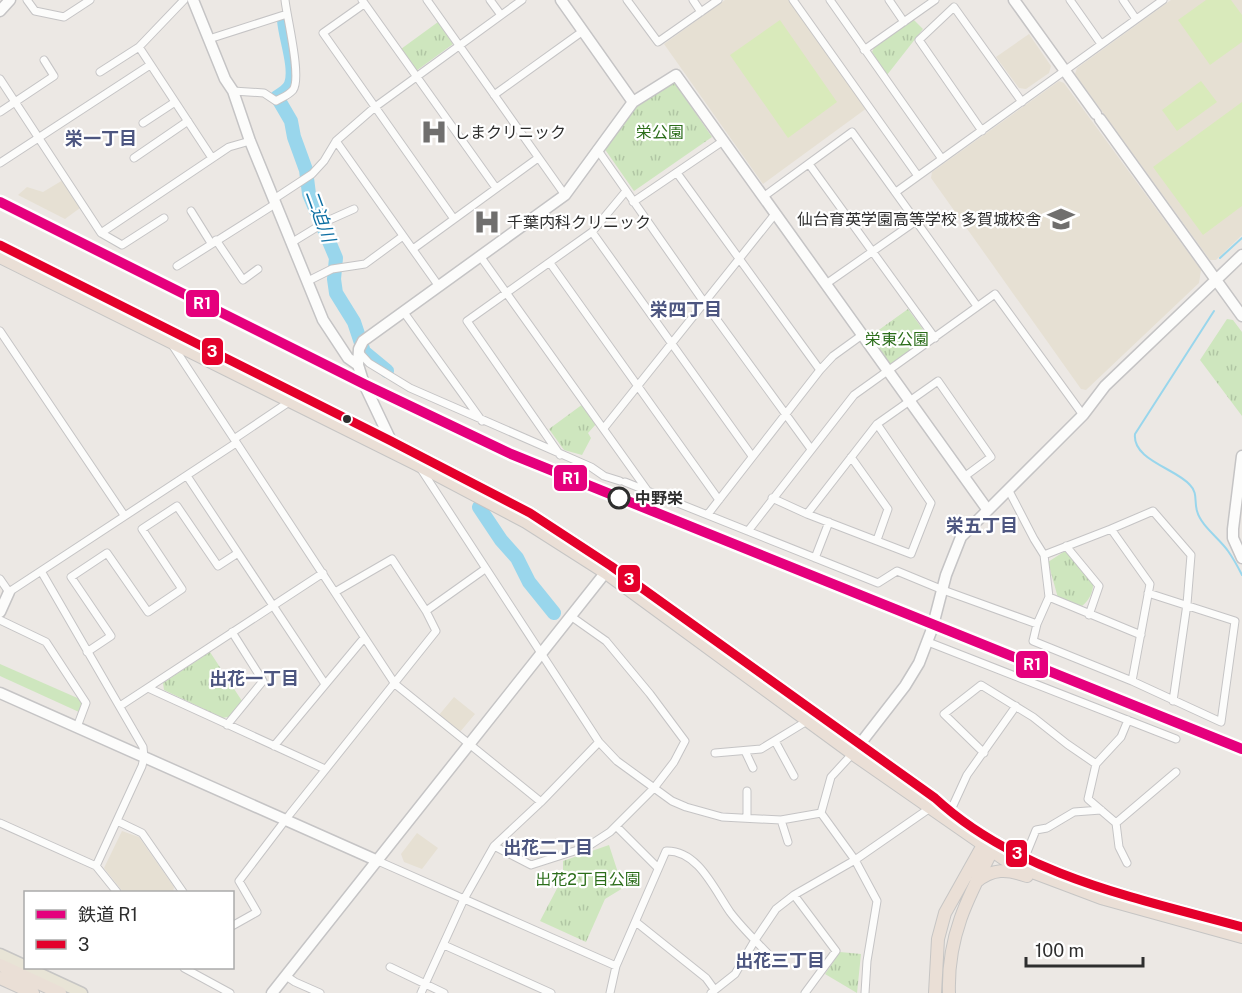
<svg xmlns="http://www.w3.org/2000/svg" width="1242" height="993" font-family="'Public Sans','Noto Sans JP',sans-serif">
  <defs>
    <pattern id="park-tufts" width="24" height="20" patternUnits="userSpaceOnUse" patternTransform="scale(1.5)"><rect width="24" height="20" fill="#cee6be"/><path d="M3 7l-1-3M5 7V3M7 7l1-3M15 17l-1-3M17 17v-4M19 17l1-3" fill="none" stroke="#b1c6a4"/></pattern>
  </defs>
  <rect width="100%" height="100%" fill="#ece8e4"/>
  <path fill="#e6e0d3" d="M725 0H789L867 108 763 184 664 44Z
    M1171 0H1242V235L1216 260H1210L1075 74 1077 68Z
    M1029 34 1051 66 1049 73 1026 89 1019 88 996 57Z
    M1059 81 1064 83 1201 270 1199 283 1086 390 1081 389 931 178 932 172Z
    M63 180 80 208 65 219 18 195 27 187 43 192Z
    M454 697 475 714 460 732 439 715Z
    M122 831 139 837 174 887 173 892H123L104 868Z
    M417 833 438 848 422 869 404 862 401 854Z"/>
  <path fill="#cee6be" d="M0 664 82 700 79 712 0 676Z"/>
  <path fill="url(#park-tufts)" d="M913 19 923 29 887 75 872 52 874 48Z
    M438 22 453 44 416 71 401 49Z
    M674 82 712 137 634 191 604 148 636 106Z
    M908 309 927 335V339L890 365 869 337Z
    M1227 319 1233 320 1242 332V416L1200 360Z
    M583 404 597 423 588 433 591 438 582 455 564 450 549 429Z
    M1065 551 1072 555 1093 582C1094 591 1089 601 1082 606L1058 598 1048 562Z
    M210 652 242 701 232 716 223 718 164 690 163 683Z
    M609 845 623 888 605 899 586 942 540 921 563 877V861Z
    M840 952 861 954 857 993 825 974Z"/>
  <path fill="#d9eabb" d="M1206 0H1231L1242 15V42L1210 65 1178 20Z
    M780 20 837 102 788 138 730 55Z
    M1201 81 1217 102 1177 131 1162 110Z
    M1242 102V206L1203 235 1153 167Z"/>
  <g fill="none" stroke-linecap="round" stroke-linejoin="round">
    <path stroke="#99d6ec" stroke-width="2" d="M1220 258 1242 238
      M1214 311 1135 434C1132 460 1177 469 1190 485 1198 493 1194 501 1197 511 1201 526 1219 538 1228 551 1233 558 1238 567 1242 575"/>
    <path stroke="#99d6ec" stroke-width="14" d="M284 20C285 37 297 68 291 84 289 90 282 94 277 97L291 121 294 137 306 170 309 194 336 258 334 279 336 293 354 322 364 352 387 371
      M479 507 501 540 517 558 529 582 554 613"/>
    <defs>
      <path id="street" d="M27 0 35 11 64 17 90 0
        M362 0 496 188
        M427 0 565 195
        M490 0 501 15
        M627 0 658 42 718 0
        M693 0 701 12
        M793 0 918 176
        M830 0 942 159
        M889 0 904 22
        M1070 0 1101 44
        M1123 0 1136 19
        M364 4 323 33 454 219
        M209 39 287 14
        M139 47 184 0
        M864 50 935 0
        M100 72 139 47 212 158
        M0 79 101 233 229 147 250 141
        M233 91 264 93 276 101C281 98 289 95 293 90 302 78 287 18 285 0
        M494 95 583 31
        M0 112 54 76 44 60
        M143 123 175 102
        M982 131 919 40 954 7 1022 102
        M336 141 438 285
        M597 149 704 302 811 449
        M134 158 188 121
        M0 163 150 65
        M809 164 935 338
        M677 173 820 370
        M896 192 1163 0
        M763 197 852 132 977 306
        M274 199 312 174 324 161 336 141 375 107 522 0
        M633 202 723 141
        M191 211 211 243
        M592 232 752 456
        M101 233 122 245 164 218
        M216 240 243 280 258 269
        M291 243 327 221 354 209
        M413 249 538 158
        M480 256 647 490
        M550 263 719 500
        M177 266 275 204
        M308 281 332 269 365 264 403 236
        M826 284 916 221
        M403 311 482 421
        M0 331 124 515
        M173 346 395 684 541 802
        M359 352 369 363 410 388 591 467 604 476 620 481
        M604 428 775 214
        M234 439 289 402
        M560 455 467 321 592 232 626 191
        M851 457 888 509 877 540
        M421 469 599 742 617 761 672 801 686 807 722 817 781 820 821 813
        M187 476 325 684
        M625 482 878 583 897 571 943 590 1037 624
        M1008 489 1034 539 1044 555 1049 597 1037 624 1033 641 1132 681 1221 722 1235 621 1148 593
        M772 498 807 514 911 554 931 503 877 424
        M708 514 820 370 833 356 862 335
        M807 514 877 424 938 381 991 457 964 477
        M748 531 854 395 995 294 1083 415
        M1066 546 1099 586 1089 615
        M1044 555 1111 529
        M815 558 829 522
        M41 571 143 747 144 758 142 766 96 866
        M0 579 9 592 236 443
        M1049 597 1141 635
        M426 611 485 569
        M0 620 46 642 86 703 77 727
        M928 642 1176 739
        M87 652 111 636 71 577 107 553 148 612 182 589 142 529 177 506 218 566 238 553
        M1132 681 1150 584 1111 529 1153 511 1191 555 1187 604 1173 701
        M148 688 325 769
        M120 706 323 573
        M1128 720 1121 737 1096 764 1088 799 1116 823 1176 772
        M227 725 263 681 232 632
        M775 741 794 776
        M274 746 364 638
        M745 751 753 768
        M715 753 761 749 807 721
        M984 753 944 714 981 685 1033 717 1067 744 1096 764
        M747 791V818
        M950 812 967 775 1016 706
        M821 813 855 860 877 901 867 961 865 993
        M821 813 831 777 854 752
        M781 820 788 842
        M117 821 142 833 183 892H181
        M0 823 96 866 117 892
        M1116 823 1119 847 1127 863
        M616 826 658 868
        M494 846 531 865 587 847 610 832 654 788 674 762 685 741 650 694 606 641 572 617
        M1025 857 1036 830 1047 828 1074 812 1101 810
        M378 861 616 966
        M794 895 836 951 805 993
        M636 922 706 978 714 989
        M232 926 257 912 239 881 290 814 436 631 426 611 392 559 335 592
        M444 945 551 993
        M390 967 444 993
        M184 968 230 993
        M286 976 295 982 320 993
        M421 993 464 899 494 846 541 802 599 742
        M610 993 616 966 666 851C698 850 714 889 730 912 742 928 757 942 771 957
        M711 993 735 974 755 940 776 909 794 895 855 860 930 808"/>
      <path id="secondary" d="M193 0 225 79 233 91 250 141 323 320 348 358 358 365 364 384 392 443
        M1014 0 1096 114
        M0 11 10 0
        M633 102 676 75 987 509
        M1100 119 1242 316
        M358 365 359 349 363 341 565 195 633 102 561 0
        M1242 456 1233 529V538L1242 558
        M0 612 9 592
        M0 693 378 861
        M860 744 905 686 919 663 932 629 946 575 961 537 1083 415 1105 386 1242 255
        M272 993 609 568"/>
      <path id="primary" d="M0 954 26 966
        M28 968 82 993"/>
      <path id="highway" d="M0 245 391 441 530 513 611 566 935 798C1018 875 1136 898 1242 927
        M0 257 418 465 526 522 606 573 853 754 1004 859 1032 872 1101 898 1242 937
        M976 882C993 868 1007 869 1027 876
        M0 965 60 993
        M0 978 33 993
        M935 993 938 939 945 913 987 838
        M949 993C947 935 969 895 995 845"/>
    </defs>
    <use href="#street" stroke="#c5c4c5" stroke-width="9"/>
    <use href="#secondary" stroke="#c5c4c5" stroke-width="13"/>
    <use href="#primary" stroke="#c6c5c4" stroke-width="13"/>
    <use href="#highway" stroke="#c6c5c4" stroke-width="14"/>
    <use href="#street" stroke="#fcfcfb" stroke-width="7"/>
    <use href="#secondary" stroke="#fcfcfb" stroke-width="10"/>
    <use href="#primary" stroke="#e8e4d6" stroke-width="10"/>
    <use href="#highway" stroke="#eadfd6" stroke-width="12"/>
    <defs>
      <path id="bus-1" d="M0 245 391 441 530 513 611 566 935 798C1018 875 1136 898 1242 927"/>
    </defs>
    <use href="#bus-1" stroke="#fff" stroke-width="14"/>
    <use href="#bus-1" stroke="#e4002b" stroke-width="9"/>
    <defs>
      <path id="rail-1" d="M0 202 364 384 511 454 1242 749"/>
    </defs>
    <use href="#rail-1" stroke="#fff" stroke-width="15"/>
    <use href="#rail-1" stroke="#e5007d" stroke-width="10"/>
  </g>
  <defs>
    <symbol id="hospital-bare" viewBox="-9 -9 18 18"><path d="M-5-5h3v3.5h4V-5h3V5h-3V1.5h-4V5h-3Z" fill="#706f6e" stroke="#fff" stroke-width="2.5" paint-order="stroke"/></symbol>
    <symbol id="school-bare" viewBox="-9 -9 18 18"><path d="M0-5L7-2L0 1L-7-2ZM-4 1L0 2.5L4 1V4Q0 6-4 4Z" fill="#706f6e" stroke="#fff" stroke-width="2.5" paint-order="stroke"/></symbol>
  </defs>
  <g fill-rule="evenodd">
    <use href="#hospital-bare" x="415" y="113" width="38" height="38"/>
    <use href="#school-bare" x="1042" y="200" width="38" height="38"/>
    <use href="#hospital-bare" x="468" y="203" width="38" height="38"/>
  </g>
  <circle fill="#2e2e2e" stroke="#fff" stroke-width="2" cx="347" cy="419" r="5"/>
  <circle fill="#fff" stroke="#2e2e2e" stroke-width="3" cx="619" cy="498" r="10"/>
  <g text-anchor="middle" stroke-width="4.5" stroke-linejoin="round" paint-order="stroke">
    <g font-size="16" fill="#2e2e2e" stroke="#fff" text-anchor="start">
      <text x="454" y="138">しまクリニック</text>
      <text x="1041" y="225" text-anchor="end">仙台育英学園高等学校 多賀城校舎</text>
      <text x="507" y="228">千葉内科クリニック</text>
    </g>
    <g font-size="16" fill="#2c6e1b" stroke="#fff">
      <text x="660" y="138">栄公園</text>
      <text x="897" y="345">栄東公園</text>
      <text x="588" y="885">出花2丁目公園</text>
    </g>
    <g font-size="16" font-weight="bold" fill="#2e2e2e" stroke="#fff" text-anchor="start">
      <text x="635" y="504">中野栄</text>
    </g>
    <g font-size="18" font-weight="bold" fill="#4d5680" stroke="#fff">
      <text x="101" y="145">栄一丁目</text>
      <text x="686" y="316">栄四丁目</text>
      <text x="982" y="532">栄五丁目</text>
      <text x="254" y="685">出花一丁目</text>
      <text x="548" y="854">出花二丁目</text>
      <text x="780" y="967">出花三丁目</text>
    </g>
    <g font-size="18" font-style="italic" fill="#0d6fa3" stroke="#fff">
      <text transform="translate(320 216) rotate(70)" y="6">二迫川</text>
    </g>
  </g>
  <g stroke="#fff" stroke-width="2">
    <rect x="185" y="289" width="35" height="29" rx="6" fill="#e5007d"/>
    <rect x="201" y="337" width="23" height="29" rx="6" fill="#e4002b"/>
    <rect x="553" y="464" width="35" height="28" rx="6" fill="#e5007d"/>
    <rect x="617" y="564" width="24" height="29" rx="6" fill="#e4002b"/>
    <rect x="1015" y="650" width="34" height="29" rx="6" fill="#e5007d"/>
    <rect x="1005" y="839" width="23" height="29" rx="6" fill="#e4002b"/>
  </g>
  <g font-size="16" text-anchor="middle" font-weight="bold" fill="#fff">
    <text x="202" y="309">R1</text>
    <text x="212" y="357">3</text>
    <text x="571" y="484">R1</text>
    <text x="629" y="585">3</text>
    <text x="1032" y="670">R1</text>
    <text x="1017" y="859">3</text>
  </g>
  <rect x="24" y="891" width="210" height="78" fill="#ffffff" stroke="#ababab" stroke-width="1.5"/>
  <rect x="36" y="910" width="30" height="9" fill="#e5007d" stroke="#ababab" stroke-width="1.5"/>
  <text x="78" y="921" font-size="18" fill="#2e2e2e">鉄道 R1</text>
  <rect x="36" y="940" width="30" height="9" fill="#e4002b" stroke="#ababab" stroke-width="1.5"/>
  <text x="78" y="951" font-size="18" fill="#2e2e2e">3</text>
  <path d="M1026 957v9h117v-9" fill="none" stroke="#2e2e2e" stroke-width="3"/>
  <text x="1035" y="957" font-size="18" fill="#2e2e2e" stroke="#ffffff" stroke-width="4.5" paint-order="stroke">100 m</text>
</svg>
